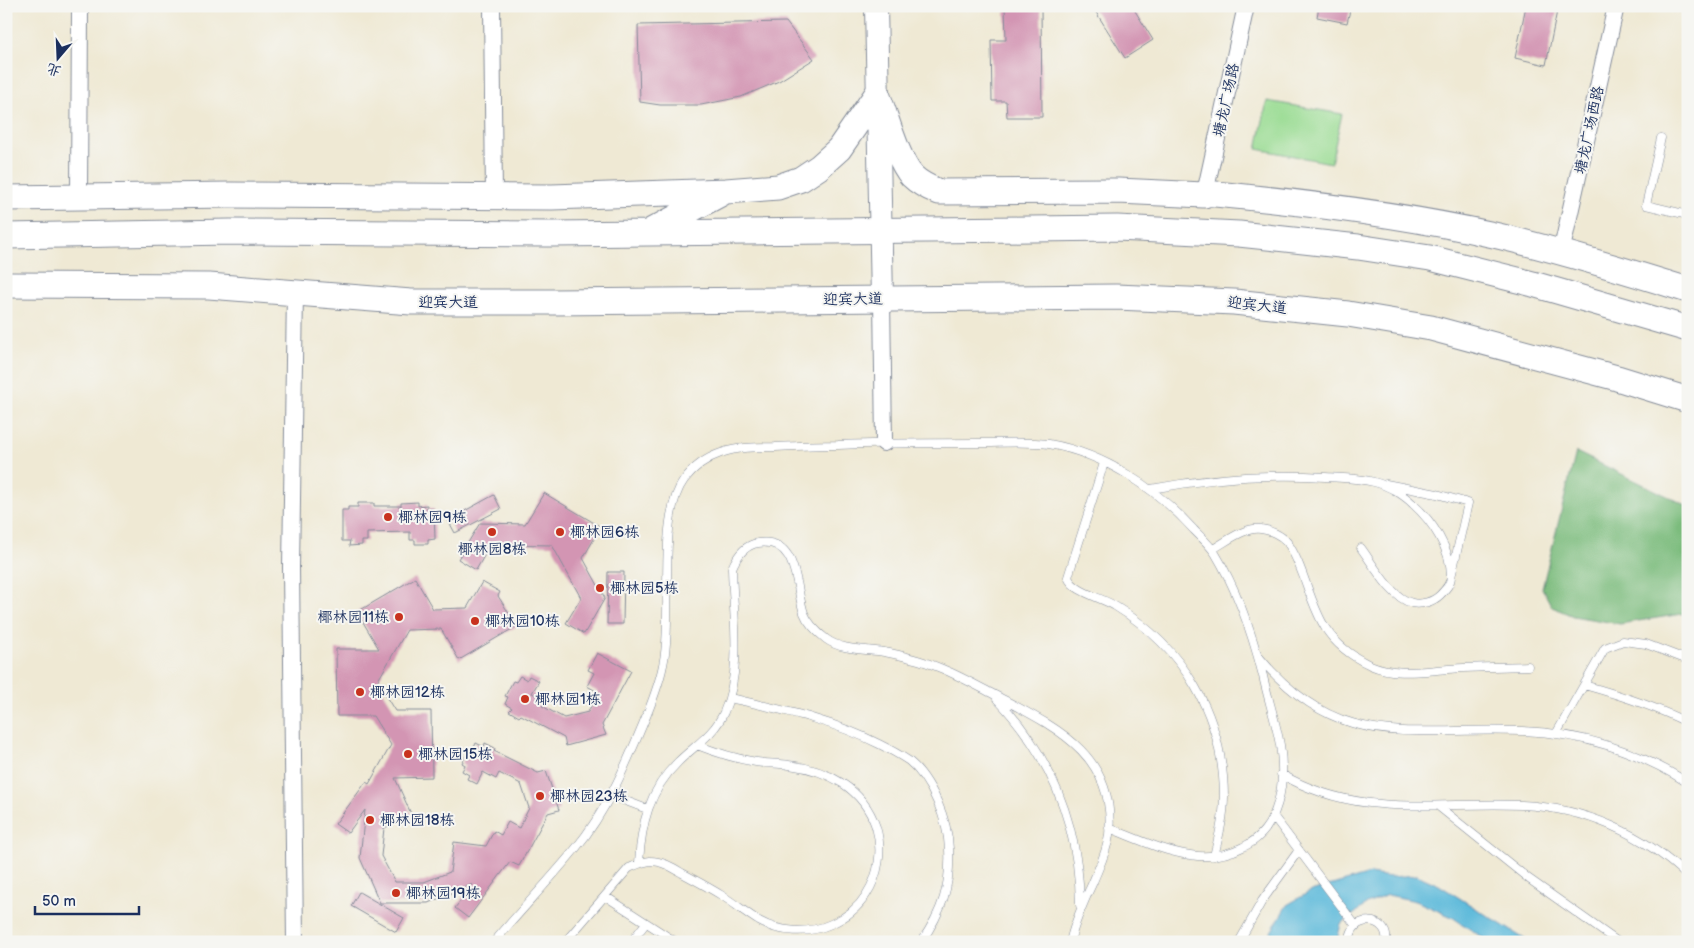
<svg xmlns="http://www.w3.org/2000/svg" width="1694" height="948" font-family="'Balsamiq Sans','LXGW WenKai TC',sans-serif">
  <rect width="100%" height="100%" fill="#f6f6f2"/>
  <filter id="ink" filterUnits="userSpaceOnUse"><feTurbulence type="fractalNoise" baseFrequency=".02" numOctaves="2"/><feDisplacementMap in="SourceGraphic" scale="10" xChannelSelector="R" yChannelSelector="G"/><feConvolveMatrix kernelMatrix="1 2 1 2 8 2 1 2 1" color-interpolation-filters="sRGB"/></filter>
  <filter id="wash" filterUnits="userSpaceOnUse"><feTurbulence type="fractalNoise" baseFrequency=".0096" numOctaves="4" result="noise"/><feDisplacementMap in="SourceGraphic" scale="20" xChannelSelector="R" yChannelSelector="G"/><feGaussianBlur stdDeviation="1.12" result="paint"/><feColorMatrix in="noise" values="0 0 0 0 0 0 0 0 0 0 0 0 0 0 0 0 0 1.4 0 .05"/><feComposite in="paint" operator="in"/></filter>
  <g filter="url(#wash)">
    <rect width="100%" height="100%" fill="#efe9d4"/>
    <path fill="#9adc93" stroke="#5a8678" d="M1267 101 1342 114 1331 163 1257 149Z"/>
    <path fill="#7bbc7d" stroke="#4b766e" d="M1576 452 1688 506V613L1620 624 1573 616 1552 607 1542 588Z"/>
    <path fill="#5bb9da" stroke="#3b749c" d="M1370 874 1391 877 1417 875 1439 885 1529 942H1489L1452 917 1416 901 1388 895 1367 904 1341 924 1338 936 1339 942H1265L1287 905 1311 891Z"/>
    <g id="blocks">
      <path fill="#d395b3" d="M1005 6H1041L1042 117H1007L1006 101H992L991 40H1006Z
        M1092 6H1132L1153 40 1125 58Z
        M1319 6H1351L1347 23 1317 17Z
        M1526 6H1558L1546 65 1515 58Z
        M786 22 814 59 779 81 741 97 701 105H660L640 102 638 25Z
        M544 493 601 527 583 558 605 598 584 634 566 623 581 598 552 545 491 544 476 570 458 559 480 523 525 524Z
        M494 495 501 509 455 533 448 520Z
        M418 502V506L427 505V509H434L435 539 428 540V544H415V540H410V532L367 533V541H362V545L349 546 350 541H342V510H348V507H358V503H374V506H401V503Z
        M608 572H624L623 624H607Z
        M415 578 433 609 467 608 482 582 500 592 498 596 517 626 459 660 441 629 407 630 377 682 395 711H431L432 777 395 778 412 816 384 828 381 856 395 882H424L450 872 454 842 486 846 494 831 501 835 508 822 519 828 529 808 521 784 499 773 496 779 483 772 477 784 467 779 469 775 462 771 465 765 462 763 470 748 473 750 476 743 484 747 485 743 495 748 494 751 538 773 546 771 559 810 548 813 519 866 510 862 468 918 455 908 473 884 428 903H380L360 858 365 810 348 833 335 824 366 782 369 784 391 745 373 716H337L336 649H379L357 612Z
        M597 653 631 671 602 725 606 735 566 746 564 738 521 715 519 717 509 711 512 708 505 704 508 697 505 696 513 681 516 682 520 676 527 680 529 676 539 681 532 693 545 700 542 706 564 718 588 712 598 692 587 686 594 673 588 670Z
        M359 892 404 918 396 932 351 906Z"/>
    </g>
  </g>
  <g filter="url(#ink)">
    <use href="#blocks" fill-opacity="0" stroke="#858c99" stroke-width="1"/>
    <g fill="none" stroke-linecap="round" stroke-linejoin="round">
      <defs>
        <path id="lane" d="M1661 138 1646 205 1688 215
          M1104 463 1068 577C1073 592 1101 597 1115 606 1184 648 1223 715 1224 796 1224 816 1219 836 1214 856
          M1386 484 1437 494 1468 503 1452 573
          M1151 489C1209 478 1266 473 1325 477 1340 478 1358 478 1374 482 1387 485 1403 494 1413 504 1432 521 1451 549 1451 576 1451 584 1445 590 1440 595 1433 602 1421 605 1412 603 1391 598 1373 564 1361 548
          M1213 549C1227 541 1244 527 1261 529 1270 530 1281 535 1287 542 1304 566 1309 603 1326 629 1336 644 1353 657 1370 665 1396 676 1421 671 1448 669 1475 667 1501 667 1528 666
          M1259 657C1341 755 1411 726 1523 731 1581 733 1639 751 1688 783
          M1584 685C1620 695 1655 706 1688 723
          M730 698C782 710 832 720 879 744 889 749 900 755 909 761 932 780 948 821 949 849 951 886 942 912 921 942
          M997 699C1052 757 1079 825 1080 905
          M1556 734 1605 648 1623 641 1646 644 1688 660
          M1281 774C1360 820 1436 801 1522 805 1584 808 1643 833 1688 877
          M610 795 647 809
          M1438 806 1529 879 1618 942
          M1274 817 1356 926
          M639 863C641 825 649 790 678 762 694 746 715 734 724 712 743 670 733 614 732 568 737 556 744 545 758 543 799 537 795 588 804 613 808 624 817 632 826 639 842 651 866 649 884 652 896 654 907 657 918 660 945 668 968 681 993 694 1053 726 1117 753 1109 835 1107 852 1099 867 1093 882 1084 901 1075 921 1070 942
          M605 896 676 942
          M494 942C521 910 550 880 576 848 606 812 625 767 643 724 651 705 659 685 663 665 674 616 656 519 684 480 693 468 706 458 721 453 738 447 757 447 775 447 796 446 817 445 838 445 884 443 931 443 978 443 1001 443 1026 441 1049 444 1105 454 1156 488 1194 530 1201 537 1209 544 1215 553 1238 591 1252 633 1263 676 1268 699 1276 722 1280 745 1286 782 1280 830 1243 847 1227 855 1208 858 1190 855 1162 851 1135 838 1109 828
          M565 942 629 868C636 865 642 862 650 861 662 861 672 867 682 873 695 880 708 887 721 895 734 903 746 913 759 921 780 933 809 934 831 924 845 918 858 908 866 895 879 875 883 850 876 827 863 788 828 770 789 765 777 763 764 764 751 761 733 758 715 752 697 745
          M631 942 646 923
          M1239 942 1262 901 1299 850
          M1350 942C1349 913 1390 916 1386 942"/>
        <path id="street" d="M492 6 494 197
          M1205 193 1246 6
          M79 197 80 6
          M1561 253 1616 6
          M882 299 884 443
          M295 942 291 568 295 292"/>
        <path id="secondary" d="M876 6 882 299"/>
        <path id="primary" d="M877 94C886 116 897 159 912 176 920 184 929 188 939 192L1118 191 1204 195 1205 193C1302 202 1399 214 1494 235 1559 250 1624 270 1688 290
          M6 198 230 195 552 197 726 191 778 187 801 179 819 167 839 149 877 94
          M651 231 722 193
          M6 236 230 232 552 234 1117 228 1239 234 1358 247 1430 258 1533 284 1688 329
          M6 285 209 286 411 302H553L1116 297 1234 302 1348 314 1431 328 1617 378 1688 400"/>
      </defs>
      <use href="#lane" stroke="#858c99" stroke-width="9"/>
      <use href="#street" stroke="#858c99" stroke-width="18"/>
      <use href="#secondary" stroke="#858c99" stroke-width="24"/>
      <use href="#primary" stroke="#858c99" stroke-width="27"/>
      <use href="#lane" stroke="#fff" stroke-width="8"/>
      <use href="#street" stroke="#fff" stroke-width="16"/>
      <use href="#secondary" stroke="#fff" stroke-width="22"/>
      <use href="#primary" stroke="#fff" stroke-width="25"/>
    </g>
  </g>
  <g fill="#c8321e" stroke="#f6f6f2" stroke-width="2">
    <circle cx="388" cy="517" r="5"/>
    <circle cx="492" cy="532" r="5"/>
    <circle cx="560" cy="532" r="5"/>
    <circle cx="600" cy="588" r="5"/>
    <circle cx="399" cy="617" r="5"/>
    <circle cx="475" cy="621" r="5"/>
    <circle cx="360" cy="692" r="5"/>
    <circle cx="525" cy="699" r="5"/>
    <circle cx="408" cy="754" r="5"/>
    <circle cx="540" cy="796" r="5"/>
    <circle cx="370" cy="820" r="5"/>
    <circle cx="396" cy="893" r="5"/>
  </g>
  <g text-anchor="middle" stroke-width="4" stroke-linejoin="round" paint-order="stroke">
    <g font-size="15" fill="#1b2f5e" stroke="#f6f6f2">
      <text transform="translate(1226 100) rotate(-78)" y="5">塘龙广场路</text>
      <text transform="translate(1589 130) rotate(-78)" y="5">塘龙广场西路</text>
      <text transform="translate(853 299) rotate(-1)" y="5">迎宾大道</text>
      <text x="448" y="307">迎宾大道</text>
      <text transform="translate(1257 305) rotate(6)" y="5">迎宾大道</text>
    </g>
    <g font-size="15" fill="#1b2f5e" stroke="#f6f6f2" text-anchor="start">
      <text x="398" y="522">椰林园9栋</text>
      <text x="570" y="537">椰林园6栋</text>
      <text x="492" y="554" text-anchor="middle">椰林园8栋</text>
      <text x="610" y="593">椰林园5栋</text>
      <text x="389" y="622" text-anchor="end">椰林园11栋</text>
      <text x="485" y="626">椰林园10栋</text>
      <text x="370" y="697">椰林园12栋</text>
      <text x="535" y="704">椰林园1栋</text>
      <text x="418" y="759">椰林园15栋</text>
      <text x="550" y="801">椰林园23栋</text>
      <text x="380" y="825">椰林园18栋</text>
      <text x="406" y="898">椰林园19栋</text>
    </g>
  </g>
  <rect width="1694" height="948" fill="none" stroke="#f6f6f2" stroke-width="25"/>
  <g transform="translate(58 58) rotate(199)" stroke="#f6f6f2" stroke-width="4" paint-order="stroke">
  <path d="M0-4L9 19L0 12L-9 19Z" fill="#1b2f5e"/>
  <text y="-8" font-size="14" font-weight="bold" text-anchor="middle" fill="#1b2f5e">北</text>
  </g>
  <path d="M35 906v8h104v-8" fill="none" stroke="#1b2f5e" stroke-width="2.5"/>
  <text x="42" y="906" font-size="15" fill="#1b2f5e" stroke="#f6f6f2" stroke-width="4" paint-order="stroke">50 m</text>
</svg>
